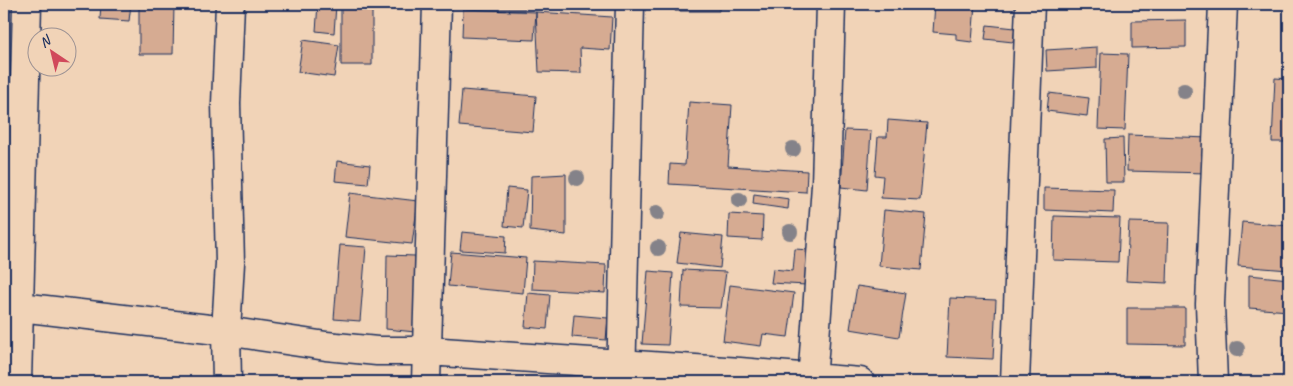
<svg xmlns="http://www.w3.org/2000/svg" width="1293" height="386" font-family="Caveat,sans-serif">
  <rect width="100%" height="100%" fill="#f1d3b7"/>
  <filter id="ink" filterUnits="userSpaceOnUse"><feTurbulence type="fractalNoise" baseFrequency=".02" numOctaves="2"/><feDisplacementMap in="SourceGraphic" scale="10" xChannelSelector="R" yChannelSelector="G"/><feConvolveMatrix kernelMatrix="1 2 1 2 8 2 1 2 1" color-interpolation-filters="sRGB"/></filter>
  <g filter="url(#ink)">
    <path fill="#d6ab92" stroke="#1b2f5e" d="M101 4H131L129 21 100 19Z
      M139 4H174L173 54H139Z
      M318 4 336 5 334 33 316 31Z
      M341 4H372V65H341Z
      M466 4H525V8H466Z
      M675 4H719V11H675Z
      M935 4H975L972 42 956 40V34L933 32Z
      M1130 4H1219V5L1130 6Z
      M463 9 536 12 534 40 462 37Z
      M536 12 612 17 610 50 580 48 581 73 539 72Z
      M1186 20V47L1132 48V21Z
      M987 25 1015 28 1013 42 985 39Z
      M303 40 339 45 334 77 298 72Z
      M1097 47V68L1047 71 1046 50Z
      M1101 53 1128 54 1125 130 1098 129Z
      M1275 78 1289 79V142H1272Z
      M462 90 536 96 533 132 459 126Z
      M1049 93 1089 98 1087 116 1047 111Z
      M689 102 732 105 728 166 807 171 806 192 669 184 670 164 685 165Z
      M888 120 927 123 920 200 881 198 883 176 875 175 878 137H887Z
      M845 130 871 131 867 190 841 187Z
      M1128 135 1209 138 1207 173 1127 171Z
      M1123 138 1124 182H1106L1105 139Z
      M337 161 370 165 368 184 335 181Z
      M566 174V235L530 231 531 176Z
      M507 188 527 190 523 228 504 226Z
      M1044 188 1114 190 1113 213 1044 210Z
      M350 193 418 201 412 244 345 237Z
      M754 194 789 199 788 209 753 204Z
      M884 210 926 214 921 270 879 266Z
      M729 214 763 216 762 240 728 238Z
      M1054 216 1120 218 1118 262 1053 260Z
      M1129 222 1169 223 1167 283 1126 281Z
      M1242 222 1289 226V270L1238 266Z
      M462 232 506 236 505 253 460 250Z
      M681 233 723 237 720 268 677 263Z
      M340 245 366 247 360 321 334 319Z
      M795 249 809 250 806 285 771 283 773 269 793 271Z
      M451 252 526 258 523 293 448 286Z
      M387 255 415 256V332L386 329Z
      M533 261 606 265 605 293 532 289Z
      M683 270 726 272 721 308 681 307Z
      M648 271 673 273 668 345 642 344Z
      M1249 275 1289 279V311L1249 308Z
      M730 285 794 293 788 337 763 334 761 346 723 341Z
      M857 286 906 293 899 337 850 329Z
      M528 293 550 295 547 329 525 327Z
      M950 298 996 300 993 359 947 357Z
      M1127 308H1185V345L1127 344Z
      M574 315 608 318 606 340 572 337Z
      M1283 353H1289V382H1283Z
      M174 378 208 379V382H174Z"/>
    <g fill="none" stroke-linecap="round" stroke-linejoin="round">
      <defs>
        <path id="minor" d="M4 307H20L226 331 326 346 377 351H428L740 372 860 382
          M17 382 27 4
          M227 382 226 331 230 263 226 104 230 4
          M426 382 437 4
          M621 382 630 4
          M812 382 826 185 831 4
          M1015 382 1030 4
          M1213 382 1210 304 1223 4"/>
      </defs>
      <use href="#minor" stroke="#1b2f5e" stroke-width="31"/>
      <use href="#minor" stroke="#f1d3b7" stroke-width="28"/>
    </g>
    <g fill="#848289">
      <circle cx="1184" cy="91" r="8"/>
      <circle cx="793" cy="149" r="8"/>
      <circle cx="577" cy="178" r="8"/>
      <circle cx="739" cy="200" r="8"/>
      <circle cx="657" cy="213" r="8"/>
      <circle cx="790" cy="232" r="8"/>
      <circle cx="658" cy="248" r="8"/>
      <circle cx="1237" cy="349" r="8"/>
    </g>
  </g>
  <rect width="1293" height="386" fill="none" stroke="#f1d3b7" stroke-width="20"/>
  <rect x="10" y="10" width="1273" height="366" fill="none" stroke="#1b2f5e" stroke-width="2" filter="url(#ink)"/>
  <g transform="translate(52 52) rotate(325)"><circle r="24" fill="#f1d3b7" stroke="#9b9193"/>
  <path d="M0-4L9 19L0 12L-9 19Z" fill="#d1495b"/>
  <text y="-8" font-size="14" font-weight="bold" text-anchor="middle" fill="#1b2f5e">N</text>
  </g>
</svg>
